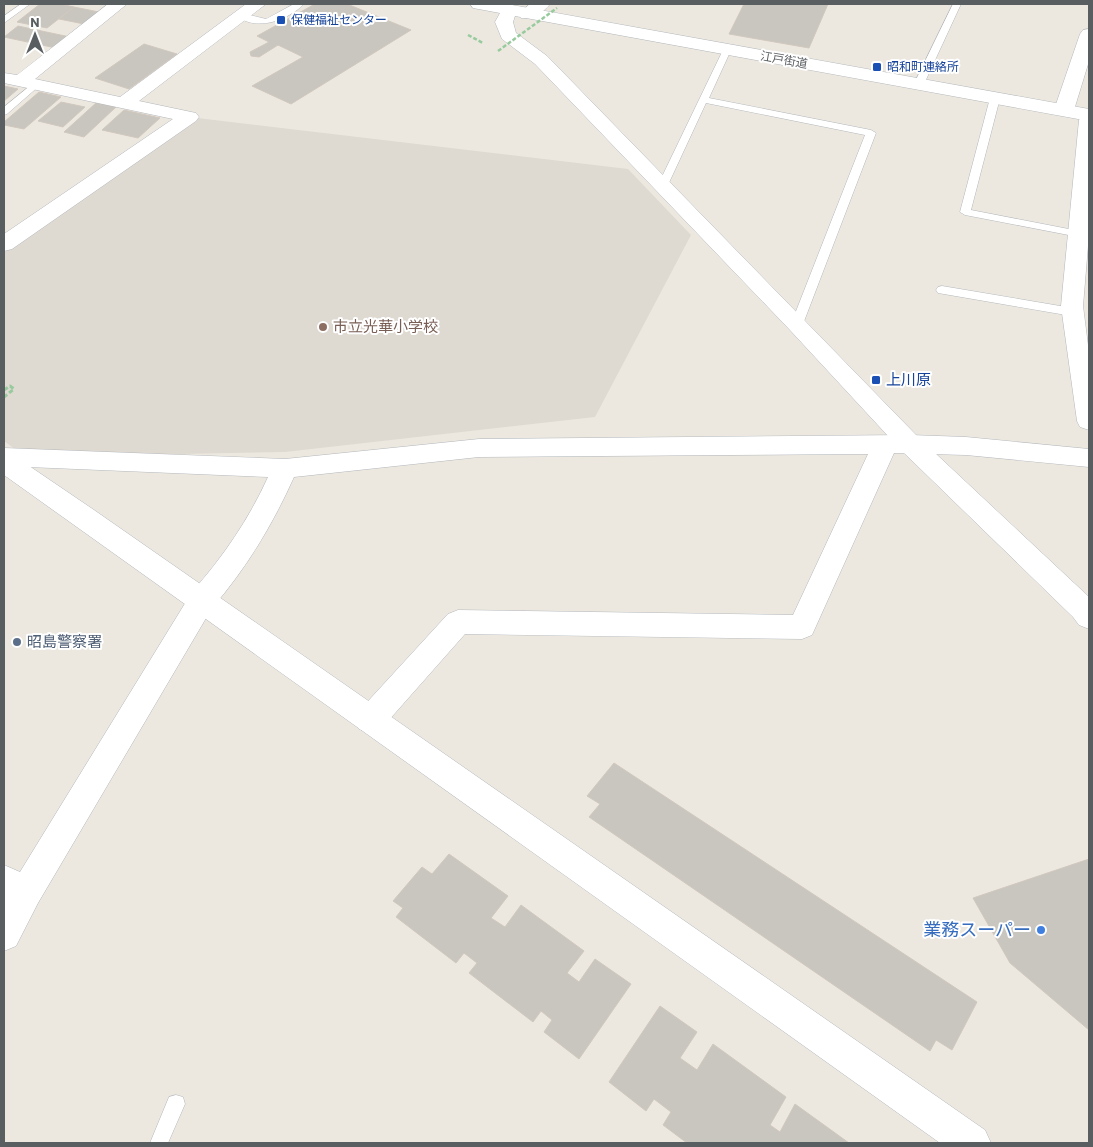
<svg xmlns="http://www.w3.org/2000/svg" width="1093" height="1147" font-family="Barlow,'Noto Sans JP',sans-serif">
  <rect width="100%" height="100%" fill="#ece8e0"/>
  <path fill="#ded9d1" d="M189 117 628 169 691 235 595 417 285 452 26 457 4 441V237Z"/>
  <path fill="#c9c5bf" stroke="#d1c8be" d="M40 4H60L74 7 47 28 17 22Z
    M315 4H347L411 30 291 104 252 86 303 57 278 45 259 57 251 56 250 52 269 42 257 36Z
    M744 4H828L809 48 729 34Z
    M74 7 99 12 84 24 59 19Z
    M18 26 70 37 56 48 4 37Z
    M144 44 177 54 129 89 95 78Z
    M4 86 18 89 4 101Z
    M39 92 61 97 24 129 4 125V122Z
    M61 102 85 107 63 127 38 121Z
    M96 103 116 107 84 137 64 132Z
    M124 110 160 118 138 138 102 130Z
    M614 763 977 1002 952 1050 936 1040 930 1051 589 817 600 804 587 796Z
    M449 854 508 896 491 918 505 927 521 905 584 951 567 973 579 982 595 959 631 984 579 1059 544 1032 552 1020 541 1011 533 1022 469 973 477 963 464 953 456 963 396 917 403 908 393 901 422 867 432 874Z
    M1089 859V1030L1010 963 973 898Z
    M660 1006 697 1032 680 1058 697 1070 713 1044 786 1097 770 1125 780 1132 795 1104 849 1143H687L663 1125 671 1112 654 1099 646 1111 609 1082Z"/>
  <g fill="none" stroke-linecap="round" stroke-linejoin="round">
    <defs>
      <path id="service" d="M21 4H30L4 23V16Z
        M294 4H304C288 20 257 32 237 16L241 13 266 19Z
        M953 4H961L924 84 919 87 916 86 914 84Z
        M727 47 731 50 709 98 871 130 876 133 803 324 797 328 791 324 865 135 706 103 667 187 662 190 658 189 657 187 723 50Z
        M36 81 41 84 39 86 7 114 4 115V107Z
        M995 95 1000 98 971 210 1079 231 1084 234 1083 236 1079 237 965 215 960 212 990 98Z
        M942 286 1072 308 1078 312 1072 316 938 293 936 290 938 287Z
        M176 1095 183 1097 185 1104 168 1143H150L169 1097Z"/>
      <path id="minor" d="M108 4H127L35 79 120 97 246 4H266L139 101 196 113 199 117 196 121 12 249 4 251V234L173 119 4 83V73L17 75Z
        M530 4H550C543 13 532 20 521 18L518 14Z
        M1089 29V61L1074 110 1071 114 1064 116 1057 114 1054 110 1080 34 1083 30Z
        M1089 114V234L1083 306 1089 353V430L1080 427 1077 421 1061 306 1079 120 1082 116Z
        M910 435 966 437 1089 449V467L966 455 894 453 812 635 802 639 465 634 381 729 370 733 359 729 355 720 359 711 448 614 458 610 793 615 868 454 479 457 294 477C273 524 246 569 212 608L38 903 16 946 4 951V865L20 872 192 592C223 557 249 519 268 477L4 466V448L285 459 479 439Z"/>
      <path id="tertiary" d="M470 4H506L1089 109V121L515 16 513 22 516 33 547 56 919 438 1089 597V629L1079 625 1073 617 901 450 789 329 535 64 502 39 495 22 500 13 473 8Z
        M4 453 13 455 94 510 985 1130 991 1143H940L4 475Z"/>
    </defs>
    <use href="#service" stroke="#b3b7bb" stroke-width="1"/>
    <use href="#minor" stroke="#b3b7bb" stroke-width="1"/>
    <use href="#tertiary" stroke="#b3b7bb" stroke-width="1"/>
    <path stroke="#97cb9d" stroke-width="2.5" stroke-dasharray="4 2" stroke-linecap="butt" d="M468 35 483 43"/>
    <path stroke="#97cb9d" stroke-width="3" stroke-dasharray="4.5 2.5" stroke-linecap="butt" d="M4 390 10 386 14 389 4 397"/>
    <use href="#service" fill="#fff" fill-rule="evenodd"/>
    <use href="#minor" fill="#fff" fill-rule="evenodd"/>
    <use href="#tertiary" fill="#fff" fill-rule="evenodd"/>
    <path stroke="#97cb9d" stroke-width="2.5" stroke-dasharray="4 2" stroke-linecap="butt" d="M498 51 557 8"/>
  </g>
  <g fill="#1a4fb4" stroke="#fff" stroke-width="2">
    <rect x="276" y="15" width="10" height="10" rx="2.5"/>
    <rect x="872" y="62" width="10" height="10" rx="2.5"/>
    <rect x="871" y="375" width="10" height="10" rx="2.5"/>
  </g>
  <circle fill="#8d6e63" stroke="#fff" stroke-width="2" cx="323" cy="327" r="5"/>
  <circle fill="#5c6f8a" stroke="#fff" stroke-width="2" cx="17" cy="642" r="5"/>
  <circle fill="#3f7fe0" stroke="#fff" stroke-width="2" cx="1041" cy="930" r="5"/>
  <g text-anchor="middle" stroke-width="4" stroke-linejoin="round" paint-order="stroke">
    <g font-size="12" fill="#164399" stroke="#fff" text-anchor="start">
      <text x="291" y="24">保健福祉センター</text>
      <text x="887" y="71">昭和町連絡所</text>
    </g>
    <g font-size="12" fill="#595e61" stroke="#fff">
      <text transform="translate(784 60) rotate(10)" y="4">江戸街道</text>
    </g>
    <g font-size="15" fill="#785e54" stroke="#fff" text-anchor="start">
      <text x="333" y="332">市立光華小学校</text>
    </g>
    <g font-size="15" fill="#164399" stroke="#fff" text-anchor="start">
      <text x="886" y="385">上川原</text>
    </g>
    <g font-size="15" fill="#4e5e75" stroke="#fff" text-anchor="start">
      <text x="27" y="647">昭島警察署</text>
    </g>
    <g font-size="18" fill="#366cbe" stroke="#fff" text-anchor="end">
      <text x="1031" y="936">業務スーパー</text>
    </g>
  </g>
  <rect width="1093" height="1147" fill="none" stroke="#595e61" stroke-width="10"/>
  <g transform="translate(35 35)" stroke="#ffffff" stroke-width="4" paint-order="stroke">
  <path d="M0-4L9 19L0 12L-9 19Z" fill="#595e61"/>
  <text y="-8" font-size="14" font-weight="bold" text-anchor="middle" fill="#595e61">N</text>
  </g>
</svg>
